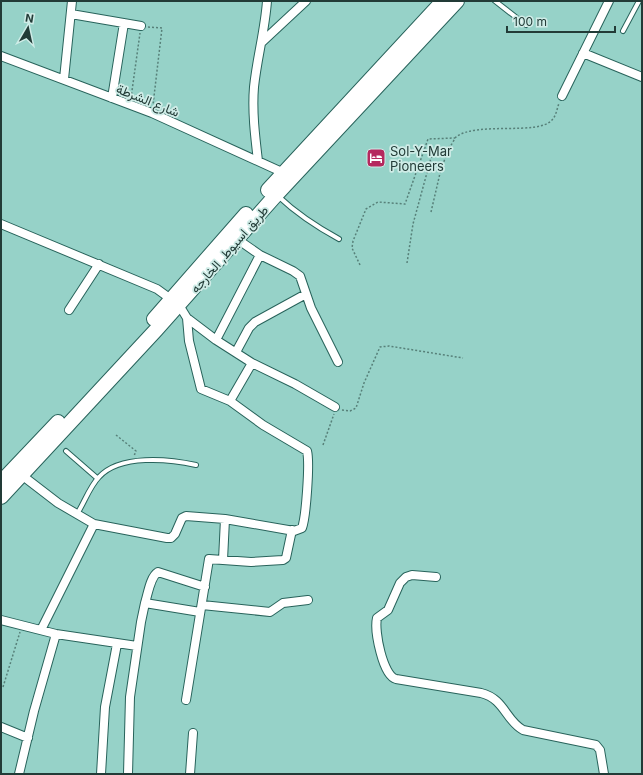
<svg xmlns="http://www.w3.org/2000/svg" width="643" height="775" font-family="Inter,Vazirmatn,sans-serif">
  <rect width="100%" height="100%" fill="#96d2c8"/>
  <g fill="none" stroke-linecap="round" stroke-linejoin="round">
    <defs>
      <path id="lane" d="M495 1 526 25
        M623 31 639 1
        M278 196C296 213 317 227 339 239
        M66 451 97 478
        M77 514C84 503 90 486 99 477 120 454 169 459 196 465"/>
      <path id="street" d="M71 14 141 26
        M262 42 306 1
        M583 53 642 77
        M1 56 152 113 284 173
        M64 79 72 1
        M562 96 609 1
        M112 98 124 23
        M258 161C255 136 252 111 254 87 257 58 265 30 267 1
        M1 224 157 289 179 305 187 318 216 340 252 363 295 384 335 407
        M237 239 260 255
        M69 310 99 264
        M216 340 260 255 293 271 300 276 311 308 338 362
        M236 352 249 328 255 322 306 294
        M230 401 252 363
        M19 473 58 503 94 524 167 538H171L175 534 182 518 186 516 225 519 294 531 302 528C306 517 310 463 307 451L263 425 230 401 201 389 189 341 187 318
        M223 560 225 519
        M436 577 412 575 406 577 400 583 388 610 377 618C374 631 383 676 396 679L481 693C505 699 505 720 523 730L596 745 600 750 604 774
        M145 603C148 594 150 577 158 572L205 587
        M202 605 270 612 283 603 308 600
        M1 620 56 634 137 646
        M41 630 94 524
        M186 700 209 559 251 562 283 560 286 558 292 530
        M1 727 28 738
        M19 774 34 711 56 634
        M101 774 105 707 117 644
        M128 774 130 697 141 622 145 603 200 612
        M190 774 193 733"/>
      <path id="highway" d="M268 190 443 1
        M154 319 246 214
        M1 482 58 422
        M1 497 156 330 276 195 457 1"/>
    </defs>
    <use href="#lane" stroke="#28635b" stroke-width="6"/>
    <use href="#street" stroke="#28635b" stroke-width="10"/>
    <use href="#highway" stroke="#28635b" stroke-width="16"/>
    <path stroke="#578079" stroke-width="1.5" stroke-dasharray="2 2" stroke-linecap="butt" d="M148 27 162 28 153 105
      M131 98 140 33
      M431 212 441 169 450 146
      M407 263 413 224 431 158C438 148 446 150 451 145 453 143 454 139 456 137 477 121 538 136 552 120 556 116 557 109 559 103
      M360 265 352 248 353 241 366 209 378 202 405 204 428 139 455 138
      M342 410 350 411 356 408 364 383 380 347 389 346 463 358
      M116 435 136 451 134 456
      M323 445 334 414
      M3 687 20 632"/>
    <use href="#lane" stroke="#fff" stroke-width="4"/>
    <use href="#street" stroke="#fff" stroke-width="8"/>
    <use href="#highway" stroke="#fff" stroke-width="14"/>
  </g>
  <defs>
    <symbol id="hotel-square" viewBox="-11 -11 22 22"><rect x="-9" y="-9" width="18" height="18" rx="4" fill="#b5285e" stroke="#cfece7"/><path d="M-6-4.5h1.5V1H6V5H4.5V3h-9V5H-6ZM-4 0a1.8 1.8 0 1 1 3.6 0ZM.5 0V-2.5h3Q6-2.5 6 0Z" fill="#fff"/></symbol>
  </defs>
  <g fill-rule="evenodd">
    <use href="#hotel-square" x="365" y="147" width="22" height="22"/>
  </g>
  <g text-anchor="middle" stroke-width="3.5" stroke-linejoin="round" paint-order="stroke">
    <g font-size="13" fill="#223b37" stroke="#cfece7">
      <text transform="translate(148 100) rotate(22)" y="5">شارع الشرطة</text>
      <text transform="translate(229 249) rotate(-49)" y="5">طريق اسيوط, الخارجه</text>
    </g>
    <g font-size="13" fill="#223b37" stroke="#cfece7" text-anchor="start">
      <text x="390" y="156">Sol-Y-Mar<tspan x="390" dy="15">Pioneers</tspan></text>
    </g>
  </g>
  <rect width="643" height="775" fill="none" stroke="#223b37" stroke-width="4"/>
  <g transform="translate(28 28) rotate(9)" stroke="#cfece7" stroke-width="3" paint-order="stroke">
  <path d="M0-3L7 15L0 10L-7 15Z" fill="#223b37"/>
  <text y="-6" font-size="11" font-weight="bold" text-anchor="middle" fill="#223b37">N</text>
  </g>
  <path d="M507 26v6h108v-6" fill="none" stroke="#223b37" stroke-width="2"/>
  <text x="513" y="26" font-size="12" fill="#223b37" stroke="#cfece7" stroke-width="3" paint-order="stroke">100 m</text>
</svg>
